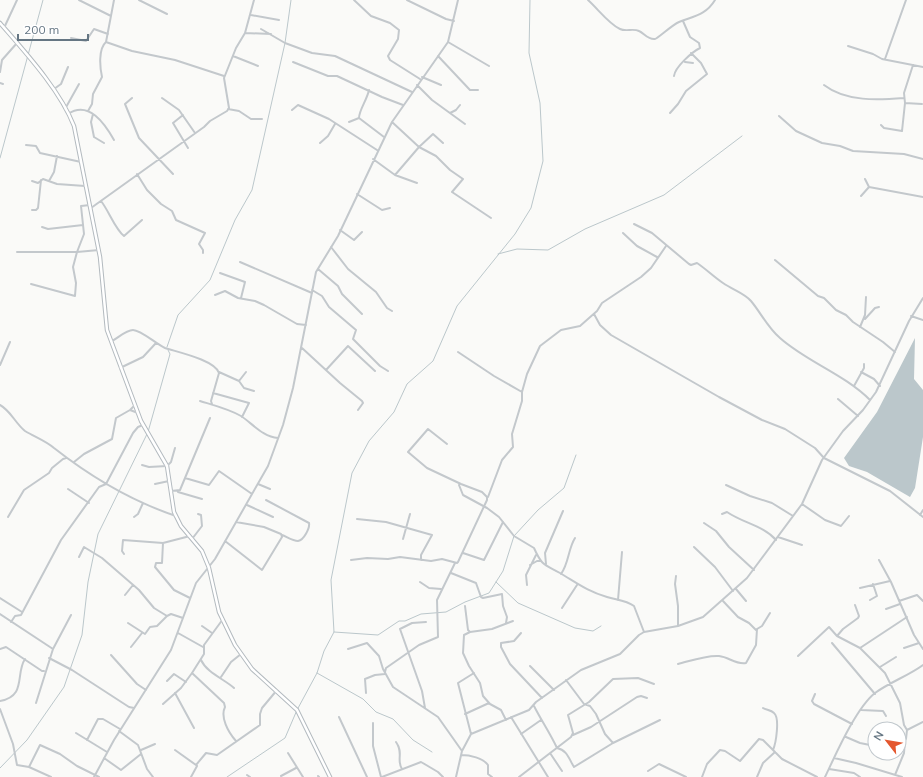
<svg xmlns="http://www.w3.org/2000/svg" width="923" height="777" font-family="Mulish,sans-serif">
  <rect width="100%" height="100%" fill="#fafaf8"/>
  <path fill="#bbc7cb" d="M915 338 914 379 923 390V437L915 488 910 497 867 472 849 466 844 458 877 412Z"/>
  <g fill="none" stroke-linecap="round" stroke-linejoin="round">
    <path stroke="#bbc7cb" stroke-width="1" d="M0 158 43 0
      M498 254 517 249 548 250 585 229 664 195 742 136
      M167 347 178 315 210 280 235 220 252 190 285 43 291 0
      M496 582 518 603 575 628 593 631 601 626
      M334 632 378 635 399 621H405L421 614 446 612 465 602 489 593 503 571 514 536 538 510 564 488 576 455
      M317 673 363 699 376 712 393 719 413 740 432 752
      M0 768 27 740 64 687 82 635 88 582 98 534 148 432 170 354 168 350
      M227 777 285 738 297 710 317 673 324 651 334 632 331 580 352 473 369 441 394 412 407 384 433 361 457 306 515 234 531 208 543 161 540 103 529 53 530 0"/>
    <defs>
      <path id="secondary" d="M0 23C25 52 60 90 74 126L100 257 107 330 141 421 167 466 174 512 181 526 202 551 209 568 219 612 235 645 252 669 297 710 330 777"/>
    </defs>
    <use href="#secondary" stroke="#b3babf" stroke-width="4.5"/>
    <path stroke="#c3c8cc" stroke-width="2" d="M79 0 111 16
      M139 0 167 14
      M354 0 371 16 390 23 399 30 398 39 388 56 390 60 420 79
      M407 0 446 19 454 21
      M588 0C598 9 609 24 620 29 626 32 633 28 639 31 644 33 648 40 655 39 657 39 672 25 679 22 694 16 706 15 715 0
      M251 15 279 20
      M4 28 17 0
      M261 29 285 43 312 53 335 56 412 92
      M245 33 271 34
      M71 38 86 41 94 29 108 34
      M106 42 114 0
      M448 42 489 66
      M848 46 873 54 882 59 923 67
      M233 56 258 66
      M438 56 470 90H478
      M885 59 906 0
      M293 62 328 76H337L382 97 403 105
      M685 62 693 63
      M913 65 904 93 905 103 922 104
      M0 72 2 60 17 43
      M674 76C675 67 692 52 700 48L699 43 690 37 683 21
      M422 77 441 85
      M0 83 3 84
      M417 85 432 100 465 124
      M824 85C846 102 878 100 904 98
      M54 89 61 84 68 67
      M132 98 125 104 139 138 173 174
      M162 98 179 110 195 133
      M65 109 79 84
      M228 109 239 111 251 119H262
      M292 110 298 105 329 119 377 150
      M88 111 92 104 93 94 102 77C100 68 98 49 106 42L132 51 175 60 224 76
      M450 113 456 110 460 105
      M670 113 678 104 686 91 707 74 701 63 691 53
      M68 114C89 100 105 124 114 140
      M93 114 91 122 94 137 104 143
      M183 115 173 123 188 148
      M779 116 796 131 822 143 840 146 853 151 904 154 923 159
      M359 118 384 137
      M349 122 359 118C359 110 367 100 369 90
      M392 122 419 147 436 156 450 170 463 179 452 192 491 218
      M881 125 884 128 902 131 905 103
      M320 143 328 136 335 124
      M26 145 36 146 40 153 81 162
      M373 159 395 175 417 183
      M137 174 147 190 161 204 172 211 176 220 205 233 199 244 203 250V253
      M395 175 419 147 433 134 443 143
      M865 179 869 187
      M32 181 38 183 43 179 57 184 85 186
      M49 181 54 172 57 156
      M357 194 382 210 390 208
      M861 196 869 187 923 197
      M101 201C109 211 115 229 124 236L142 220
      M91 208 204 127 210 121 227 111 229 108 224 78 236 48 245 33 254 0
      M32 210H36L38 208 41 180
      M634 224 652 233 689 264 691 265 697 263C706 269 714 277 723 283 733 290 744 293 751 301 761 313 768 328 780 338 807 362 844 374 870 400
      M42 227 48 229 83 225
      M340 230 354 240 362 232
      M623 233 637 246 657 257
      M331 247 348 269 376 292 387 308 392 311
      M17 252H77L99 250
      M775 260 818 296 824 298 836 310 846 315 853 322 883 342 895 352
      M240 262 312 293
      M318 269 338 286 342 294 362 314
      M220 273 245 282 241 298
      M31 284 75 296 76 283 73 267 77 252 84 234 81 206 90 205
      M312 290 322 296 329 307 356 330 353 339 380 366 388 371
      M215 295 225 291 238 298 255 301 264 305 297 324 306 325
      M594 314 600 325 611 335 719 397 762 420 785 429 815 448 824 458 890 491 923 517
      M911 316 923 320
      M865 319 875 308 879 307
      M860 327 865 315 866 297
      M112 341C118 338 126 330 133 330 141 330 156 344 165 348 177 352 215 360 219 373L211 401 212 404
      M302 348 340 383 362 401 363 403 358 410
      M458 352 494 376 522 392V401L512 434 513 447 502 460 488 497
      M0 365 10 342
      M120 368 143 357 156 343
      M326 370 348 346 375 371
      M219 372 239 381 244 388 254 391
      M861 372 874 379 880 386
      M239 381 246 372
      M854 386 864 368V364
      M522 392 527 374 540 346 561 330 580 326 597 311 602 303 641 277 651 268 666 246
      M213 393 249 403 242 417
      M838 399 858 416
      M200 401C213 405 229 409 241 416 253 424 263 437 278 438
      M0 405C11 411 15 423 25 431 35 437 46 441 54 448 91 477 131 501 176 516
      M130 410 138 413
      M74 462 84 454 112 439 116 418 130 410 135 405
      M142 465 149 467 167 466 171 462 175 448
      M185 478 209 485 219 471 252 494
      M155 484 169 481
      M258 484 270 489
      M459 485 463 495 487 508 499 517 514 536 534 548C542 566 544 564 560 573 577 583 587 591 607 597 617 600 626 600 634 606L644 632
      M726 485 750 496 772 503 793 516
      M68 489 89 503
      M171 491 180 490 210 418
      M178 492 202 499
      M266 500 309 523C310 528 304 540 298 541 293 541 287 537 282 535
      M802 504 825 520 841 526 849 516
      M247 505 273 517
      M722 514 727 512C743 523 764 526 776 540
      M920 515 923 510
      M8 517 24 490 49 473 52 468 63 459 66 458
      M134 517 138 514 143 503
      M357 519 386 522 432 535 421 555V560
      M704 523 716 531 729 547 754 570
      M778 537 802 545
      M192 539 202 526 201 515 198 514
      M403 539 410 514
      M225 541 262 570 282 537 281 534 264 527 236 522
      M163 543 162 563H156L155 567 174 590 190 598
      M694 547 715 567 733 591
      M463 553 484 560 503 522
      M124 554 122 551 123 540 163 543 190 536
      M79 557 84 547 102 558 139 590 154 608 167 616 171 614 183 618
      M351 560 367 558 388 559 400 557 431 561 442 559 457 563 458 562 487 500V497L482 492 461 484 427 468 408 452 428 429 447 444
      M879 560 891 582 914 635 923 649
      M546 564 545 553 563 511
      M530 565 537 561H541
      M451 573 476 583 481 597 483 598 502 594 503 606 507 617 506 623
      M561 574C569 563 568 549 575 538
      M676 576 675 584 678 606V626
      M420 582 429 588 441 589
      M527 585 526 575 536 555
      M860 588 890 581
      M736 589 746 601
      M125 595 133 585
      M0 598 22 612
      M618 600 622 552
      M870 600 877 596 873 584
      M723 601 738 617 749 623 756 630
      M899 601 917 595 923 601
      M465 606 468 630 470 632 464 635 463 653 469 666 480 683 483 696 490 704 501 710 506 720
      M562 608 577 585
      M886 609 900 604
      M0 614 53 649
      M11 622 15 616 21 615 61 540 99 487 106 484 133 433 138 427 143 425
      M128 623 145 634 150 627 157 626 167 616
      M202 626 212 633
      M470 632 492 629 513 621
      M178 633 203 647
      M521 633 514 641 501 643V647L510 664 542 698
      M837 636 860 648 885 673 900 703 904 725 907 730 906 739 899 743
      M832 643 875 694
      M131 647 142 633
      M860 648 907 617
      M904 648 919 643
      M0 649 6 647 42 671H44
      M348 649 367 643 379 656 383 669 393 687 438 717 462 751
      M111 655 137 684 146 690
      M798 656 829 627 837 636 843 629 858 618 859 616 855 605
      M49 658 72 670 129 707 134 708
      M201 660C207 673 224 679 234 688
      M678 664C690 661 706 655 719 656 729 657 736 665 746 663L756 645 757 629 762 626 770 613
      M530 666 554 690
      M880 667 896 657
      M385 672 386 668 419 645 438 637 437 600 455 563
      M192 673 224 703 225 707C220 717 228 732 236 741
      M221 677 231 662 241 654
      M566 680 584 704 590 706 596 714 605 734 613 743 660 720
      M167 681 174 674 186 682
      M175 693 194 728
      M366 693 365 679 375 675 385 674
      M815 694 812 701 814 704 852 724
      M0 701C27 696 15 674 25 659
      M36 703 53 649 71 615
      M163 704 181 688 192 673 204 654V645L223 619
      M534 706C541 720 550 733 557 748 567 750 569 759 574 767L613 743
      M425 708 422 691 400 629 412 623 426 622
      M763 708C766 710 771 710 774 713 780 718 776 743 773 750
      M0 709 13 744 17 765 29 767 40 745 60 754 77 766 99 777
      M861 710 883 711 886 716
      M465 714 489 703
      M339 717 367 777
      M511 717 548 777
      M373 723V746L381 777
      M907 730 923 722
      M119 731 138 745 147 769 153 777
      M76 733 107 752
      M471 734 458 683 474 673
      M521 734 541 720
      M573 735 591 727 637 697 641 696 647 698
      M846 737 860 743 875 746
      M87 740 98 719H103L120 729
      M396 742C404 753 396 760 402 769
      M141 750 155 744
      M175 750 196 765 206 753 217 755 260 725V714L262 708 277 690
      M288 753 303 777
      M550 753 562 771
      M461 755C470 755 483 758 488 765V774L492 777
      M104 758 121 770 141 754
      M834 758 856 763 902 777
      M29 767 51 777
      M829 769 854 773 860 777
      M648 771 659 764 686 777
      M247 775 250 777
      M895 775 904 753 905 740
      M281 776 296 768
      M318 776 319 777
      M94 777 114 740 171 650 196 583 215 559 268 466 283 425 293 388 316 272 338 236 392 122 448 42 458 0
      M191 777 197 766
      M382 777 421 762 438 772 443 777
      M456 777 462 751 471 734 529 710 536 702 581 670 620 654 639 635 644 632 678 626 703 617 747 578 802 504 822 460 843 431 863 410 876 392 909 321 923 298
      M519 777 571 737 573 733 568 715 589 702 613 679 638 678 654 684
      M702 777 707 764 720 750 725 751 740 761 759 739 763 740 782 759 817 777
      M757 777 763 763 775 752
      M825 777C836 754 856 708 875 693 890 682 908 676 923 665"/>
    <use href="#secondary" stroke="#fff" stroke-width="2.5"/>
  </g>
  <g transform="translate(887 741) rotate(301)"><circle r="19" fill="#ffffff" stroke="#c1c8cd"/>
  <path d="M0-3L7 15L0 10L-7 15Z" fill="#e4572e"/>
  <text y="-6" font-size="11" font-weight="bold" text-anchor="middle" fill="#657683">N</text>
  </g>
  <path d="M18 34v6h70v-6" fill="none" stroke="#657683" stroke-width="2"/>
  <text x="24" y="34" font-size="12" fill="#657683" stroke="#ffffff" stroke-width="3" paint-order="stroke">200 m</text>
</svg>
